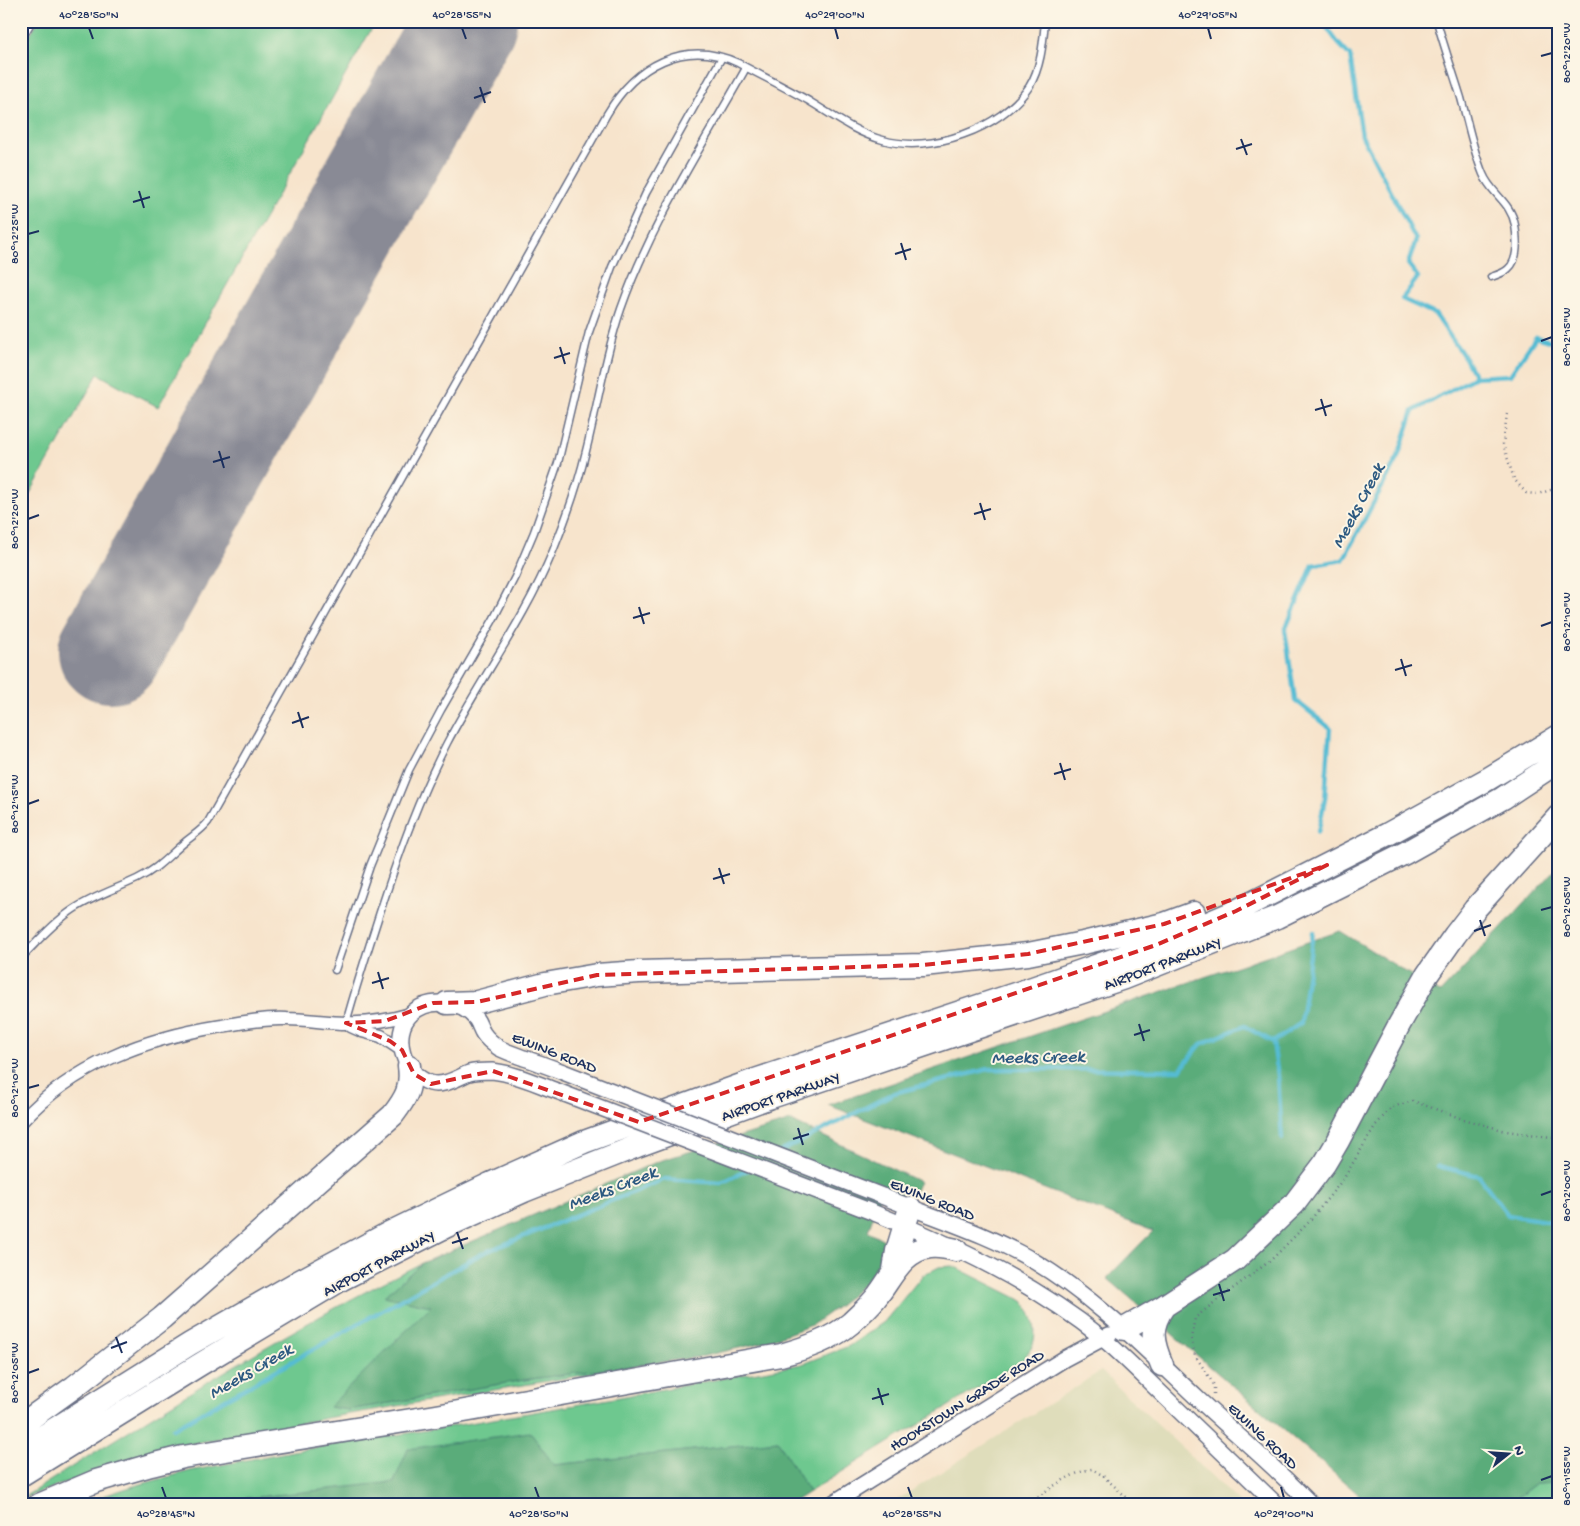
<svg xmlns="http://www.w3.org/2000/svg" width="1580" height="1526" font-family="'Gochi Hand',sans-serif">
  <rect width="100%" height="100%" fill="#fcf5e5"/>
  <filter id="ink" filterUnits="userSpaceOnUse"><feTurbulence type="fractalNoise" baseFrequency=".02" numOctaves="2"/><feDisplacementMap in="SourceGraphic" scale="10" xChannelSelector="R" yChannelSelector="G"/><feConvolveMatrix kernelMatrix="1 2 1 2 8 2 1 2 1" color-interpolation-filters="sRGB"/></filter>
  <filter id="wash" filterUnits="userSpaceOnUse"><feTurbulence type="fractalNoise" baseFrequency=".0096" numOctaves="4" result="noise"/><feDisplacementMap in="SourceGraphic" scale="20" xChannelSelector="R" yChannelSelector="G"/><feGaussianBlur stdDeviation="1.12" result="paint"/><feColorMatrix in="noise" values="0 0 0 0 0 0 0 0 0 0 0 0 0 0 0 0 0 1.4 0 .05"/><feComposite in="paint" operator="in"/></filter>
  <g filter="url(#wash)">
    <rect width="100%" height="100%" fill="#f7e4cc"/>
    <path fill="#dfddbb" d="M1101 1371 1242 1505H889Z"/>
    <path fill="#6ec88f" stroke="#447c76" d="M38 21H376L158 407 98 374 21 509V49Z
      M422 1263 385 1296 432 1306 330 1407 349 1410 524 1380 668 1361 337 1416 153 1451 21 1499C152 1416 283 1331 422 1263Z
      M953 1266 1023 1301C1032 1313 1038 1329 1033 1344 1031 1350 1025 1356 1022 1361L809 1492 778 1441 185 1505H82L100 1497 134 1486 190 1471 293 1451 435 1429 587 1403 802 1364 849 1346 884 1322 922 1276 939 1267Z
      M1559 1482V1505H1508L1536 1483Z"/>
    <path fill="#5aac7a" stroke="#3a6e6c" d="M1559 866V1482L1536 1483 1508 1505H1371L1107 1278 1153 1231 828 1105 1340 931 1440 993Z
      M791 1121 920 1182 911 1196 882 1189 868 1231 884 1240 885 1252 868 1280 840 1305 812 1325 765 1342 700 1357 524 1380 349 1410 329 1407 431 1306 384 1296 422 1263 659 1161Z
      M530 1432 554 1465 778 1441 809 1492 789 1505H185L394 1482 408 1449Z"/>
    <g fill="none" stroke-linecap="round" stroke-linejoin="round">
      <path stroke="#55bbd3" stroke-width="4.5" d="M1318 21 1325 25 1338 43 1350 56 1362 136 1416 240 1408 264 1418 277 1402 299 1435 314 1465 358 1475 377
        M1318 832 1325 799 1330 728 1295 700 1285 630 1313 565 1343 560 1398 457 1413 411 1475 377 1510 375 1536 337 1559 344
        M1273 1042 1278 1076 1282 1139
        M780 1152 894 1093 989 1069 1180 1070 1201 1044 1244 1026 1273 1042 1301 1023 1313 932
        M1438 1166 1479 1176 1508 1215 1559 1223
        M173 1429 483 1253 665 1179 721 1183 749 1169"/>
      <path stroke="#898a95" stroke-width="104" d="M110 651 465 21"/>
    </g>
  </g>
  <g filter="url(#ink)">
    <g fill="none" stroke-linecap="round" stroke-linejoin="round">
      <defs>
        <path id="service" d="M1437 21C1444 47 1453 72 1461 98 1468 123 1473 150 1483 174 1491 194 1511 202 1515 225 1517 237 1519 260 1508 269 1504 273 1497 275 1491 277
          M21 40 32 21
          M21 958C38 941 54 922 74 909 94 896 116 889 137 879 159 868 167 857 185 842 193 835 201 831 208 822L607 114C635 66 684 38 738 63 762 76 786 88 809 101 832 115 856 133 883 140 930 154 1001 129 1029 87 1041 68 1043 43 1045 21
          M335 970 370 866 409 770 441 710 493 620 515 577 534 532 558 463 589 332 612 267 646 193 722 57
          M346 1023C357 983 370 943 383 903 401 848 420 795 447 743 481 678 525 619 553 551 566 519 578 485 586 451 598 404 605 355 621 309 651 223 702 147 746 68"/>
        <path id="minor" d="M351 1026 362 1031 381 1036 402 1050
          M21 1122C74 1064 146 1038 222 1026 243 1022 265 1018 287 1019 307 1019 327 1023 347 1023 369 1024 390 1020 411 1014"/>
        <path id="tertiary" d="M557 1091C537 1084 514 1073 492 1071 485 1071 476 1071 469 1073 457 1078 443 1087 430 1083 404 1075 390 1034 411 1014 429 997 461 1001 476 1019 479 1023 480 1028 483 1033 487 1039 493 1044 499 1048 507 1052 516 1055 524 1058 537 1062 550 1067 563 1072
          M882 1196C932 1217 986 1233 1032 1260 1095 1297 1146 1350 1198 1399 1236 1434 1276 1468 1312 1505
          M872 1212C953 1245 1033 1282 1101 1337 1124 1356 1144 1377 1165 1397 1202 1433 1240 1469 1277 1505
          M830 1505 1064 1359 1109 1335"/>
        <path id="motorway" d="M447 1003 477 1002 545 984 597 975 639 972 923 965 1028 954 1083 943 1164 924 1194 913
          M894 1270 897 1251 910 1208
          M1124 1329 1164 1306 1235 1260 1294 1204 1325 1163 1338 1141 1399 1025 1427 975 1455 935 1475 909 1559 816
          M1162 1365C1152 1342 1149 1327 1164 1306
          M21 1425 74 1387 162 1318 393 1115C406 1098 412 1088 409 1066
          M21 1450 190 1344 298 1282 389 1233 490 1184 584 1142 755 1080 1021 992 1156 945 1236 911 1388 834 1488 779 1559 736
          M21 1475 199 1365 342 1279 447 1226 524 1191 637 1146 768 1098 1124 978 1277 917 1405 853 1503 798 1559 761
          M39 1505 96 1481 151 1465 183 1457 436 1416 781 1355C806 1348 831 1340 851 1323 860 1314 870 1306 878 1295 892 1277 903 1250 930 1247 938 1246 948 1248 956 1250"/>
      </defs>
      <use href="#service" stroke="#686e84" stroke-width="9"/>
      <use href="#minor" stroke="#686e84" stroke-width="15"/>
      <use href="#tertiary" stroke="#686e84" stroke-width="18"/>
      <use href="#motorway" stroke="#686e84" stroke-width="25"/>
      <path stroke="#686e84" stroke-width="2.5" stroke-dasharray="1 4" stroke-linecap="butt" d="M1507 414 1503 444 1514 479 1526 493 1538 494 1557 488 1559 492
        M1214 1394V1385L1195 1355 1191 1338 1195 1318 1216 1301 1270 1261 1309 1222 1344 1178 1375 1126 1392 1107 1413 1101 1460 1118 1506 1131 1559 1138
        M1025 1505C1046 1492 1068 1473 1092 1469L1102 1475 1135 1505"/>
      <use href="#service" stroke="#fff" stroke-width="6"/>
      <use href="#minor" stroke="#fff" stroke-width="12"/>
      <use href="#tertiary" stroke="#fff" stroke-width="15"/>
      <use href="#motorway" stroke="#fff" stroke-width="22"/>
      <defs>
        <path id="tertiary-bridge" d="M563 1072 882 1196
          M557 1091 872 1212"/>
      </defs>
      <use href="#tertiary-bridge" stroke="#686e84" stroke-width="18" stroke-linecap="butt"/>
      <use href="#tertiary-bridge" stroke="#fff" stroke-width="15"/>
    </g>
  </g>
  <path fill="none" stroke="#d62828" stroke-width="4" stroke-dasharray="10 6" stroke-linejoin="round" d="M1327 865 1236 911 1156 945 639 1122 493 1071 431 1084 414 1074 402 1050 390 1041 346 1023 385 1021 433 1003 477 1002 597 975 923 965 1028 954 1164 924Z"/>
  <path fill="none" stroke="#1b2f5e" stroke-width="2" d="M89 28 93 39M462 28 466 39M835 28 838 39M1208 28 1211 39M1541 56 1552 53M480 87 485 103M474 98 491 92M1241 139 1247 155M1236 149 1252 144M139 191 144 208M133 202 150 197M28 234 39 231M901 243 906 260M895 254 911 249M1541 341 1552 337M560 347 565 364M554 358 570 353M1321 399 1326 416M1315 410 1332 405M219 451 224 468M213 462 230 457M980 503 985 520M974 514 991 509M28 519 39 515M639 607 644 624M633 618 650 613M1541 626 1552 622M1401 659 1406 676M1395 670 1412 665M298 712 303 728M292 723 309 717M1060 763 1065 780M1054 774 1071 769M28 804 39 800M719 868 724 884M713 879 730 874M1541 910 1552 907M1480 920 1485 936M1474 931 1491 925M378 972 383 989M372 983 389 978M1139 1024 1144 1041M1134 1035 1150 1030M28 1088 39 1085M798 1128 803 1145M793 1139 809 1134M1541 1195 1552 1191M457 1232 463 1249M452 1243 468 1238M1219 1284 1224 1301M1213 1295 1230 1290M116 1337 122 1353M111 1348 127 1342M28 1373 39 1369M878 1388 883 1405M872 1399 889 1394M1541 1480 1552 1476M162 1487 166 1498M535 1487 539 1498M908 1487 912 1498M1281 1487 1284 1498"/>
  <g text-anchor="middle" stroke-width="4" stroke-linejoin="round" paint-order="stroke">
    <g font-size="16" fill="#1b2f5e" stroke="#fcf5e5">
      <text transform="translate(1162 962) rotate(-21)" y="6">AIRPORT PARKWAY</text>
      <text transform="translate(555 1051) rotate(21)" y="6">EWING ROAD</text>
      <text transform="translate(780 1095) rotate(-19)" y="6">AIRPORT PARKWAY</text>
      <text transform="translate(933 1198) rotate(22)" y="6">EWING ROAD</text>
      <text transform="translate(378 1262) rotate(-28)" y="6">AIRPORT PARKWAY</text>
      <text transform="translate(966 1399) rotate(-32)" y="6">HOOKSTOWN GRADE ROAD</text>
      <text transform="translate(1264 1435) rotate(43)" y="6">EWING ROAD</text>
    </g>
    <g font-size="18" font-style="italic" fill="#2c5981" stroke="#fcf5e5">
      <text transform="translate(1357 505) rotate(-62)" y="6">Meeks Creek</text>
      <text transform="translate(1038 1056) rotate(-1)" y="6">Meeks Creek</text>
      <text transform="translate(612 1187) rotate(-21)" y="6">Meeks Creek</text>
      <text transform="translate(250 1370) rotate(-30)" y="6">Meeks Creek</text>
    </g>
  </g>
  <rect width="1580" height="1526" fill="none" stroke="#fcf5e5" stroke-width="55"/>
  <g transform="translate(1508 1454) rotate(73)" stroke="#fcf5e5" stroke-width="4" paint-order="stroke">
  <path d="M0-4L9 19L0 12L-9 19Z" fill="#1b2f5e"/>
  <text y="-8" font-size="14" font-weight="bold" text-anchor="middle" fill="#1b2f5e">N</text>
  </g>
  <rect x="28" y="28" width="1524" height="1470" fill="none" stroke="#1b2f5e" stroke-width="2"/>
  <g font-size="12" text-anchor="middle" fill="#1b2f5e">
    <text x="89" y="18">40°28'50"N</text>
    <text x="462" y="18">40°28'55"N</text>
    <text x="835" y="18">40°29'00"N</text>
    <text x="1208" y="18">40°29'05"N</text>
    <text transform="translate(1566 53) rotate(-90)" y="4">80°12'20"W</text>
    <text transform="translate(14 234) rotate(-90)" y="4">80°12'25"W</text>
    <text transform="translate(1566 337) rotate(-90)" y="4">80°12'15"W</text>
    <text transform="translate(14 519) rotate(-90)" y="4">80°12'20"W</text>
    <text transform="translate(1566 622) rotate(-90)" y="4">80°12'10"W</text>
    <text transform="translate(14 804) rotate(-90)" y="4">80°12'15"W</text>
    <text transform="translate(1566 907) rotate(-90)" y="4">80°12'05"W</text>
    <text transform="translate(14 1088) rotate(-90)" y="4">80°12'10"W</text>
    <text transform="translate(1566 1191) rotate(-90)" y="4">80°12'00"W</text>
    <text transform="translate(14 1373) rotate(-90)" y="4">80°12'05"W</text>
    <text transform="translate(1566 1476) rotate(-90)" y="4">80°11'55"W</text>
    <text x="166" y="1517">40°28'45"N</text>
    <text x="539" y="1517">40°28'50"N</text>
    <text x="912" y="1517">40°28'55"N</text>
    <text x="1284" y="1517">40°29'00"N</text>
  </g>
</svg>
